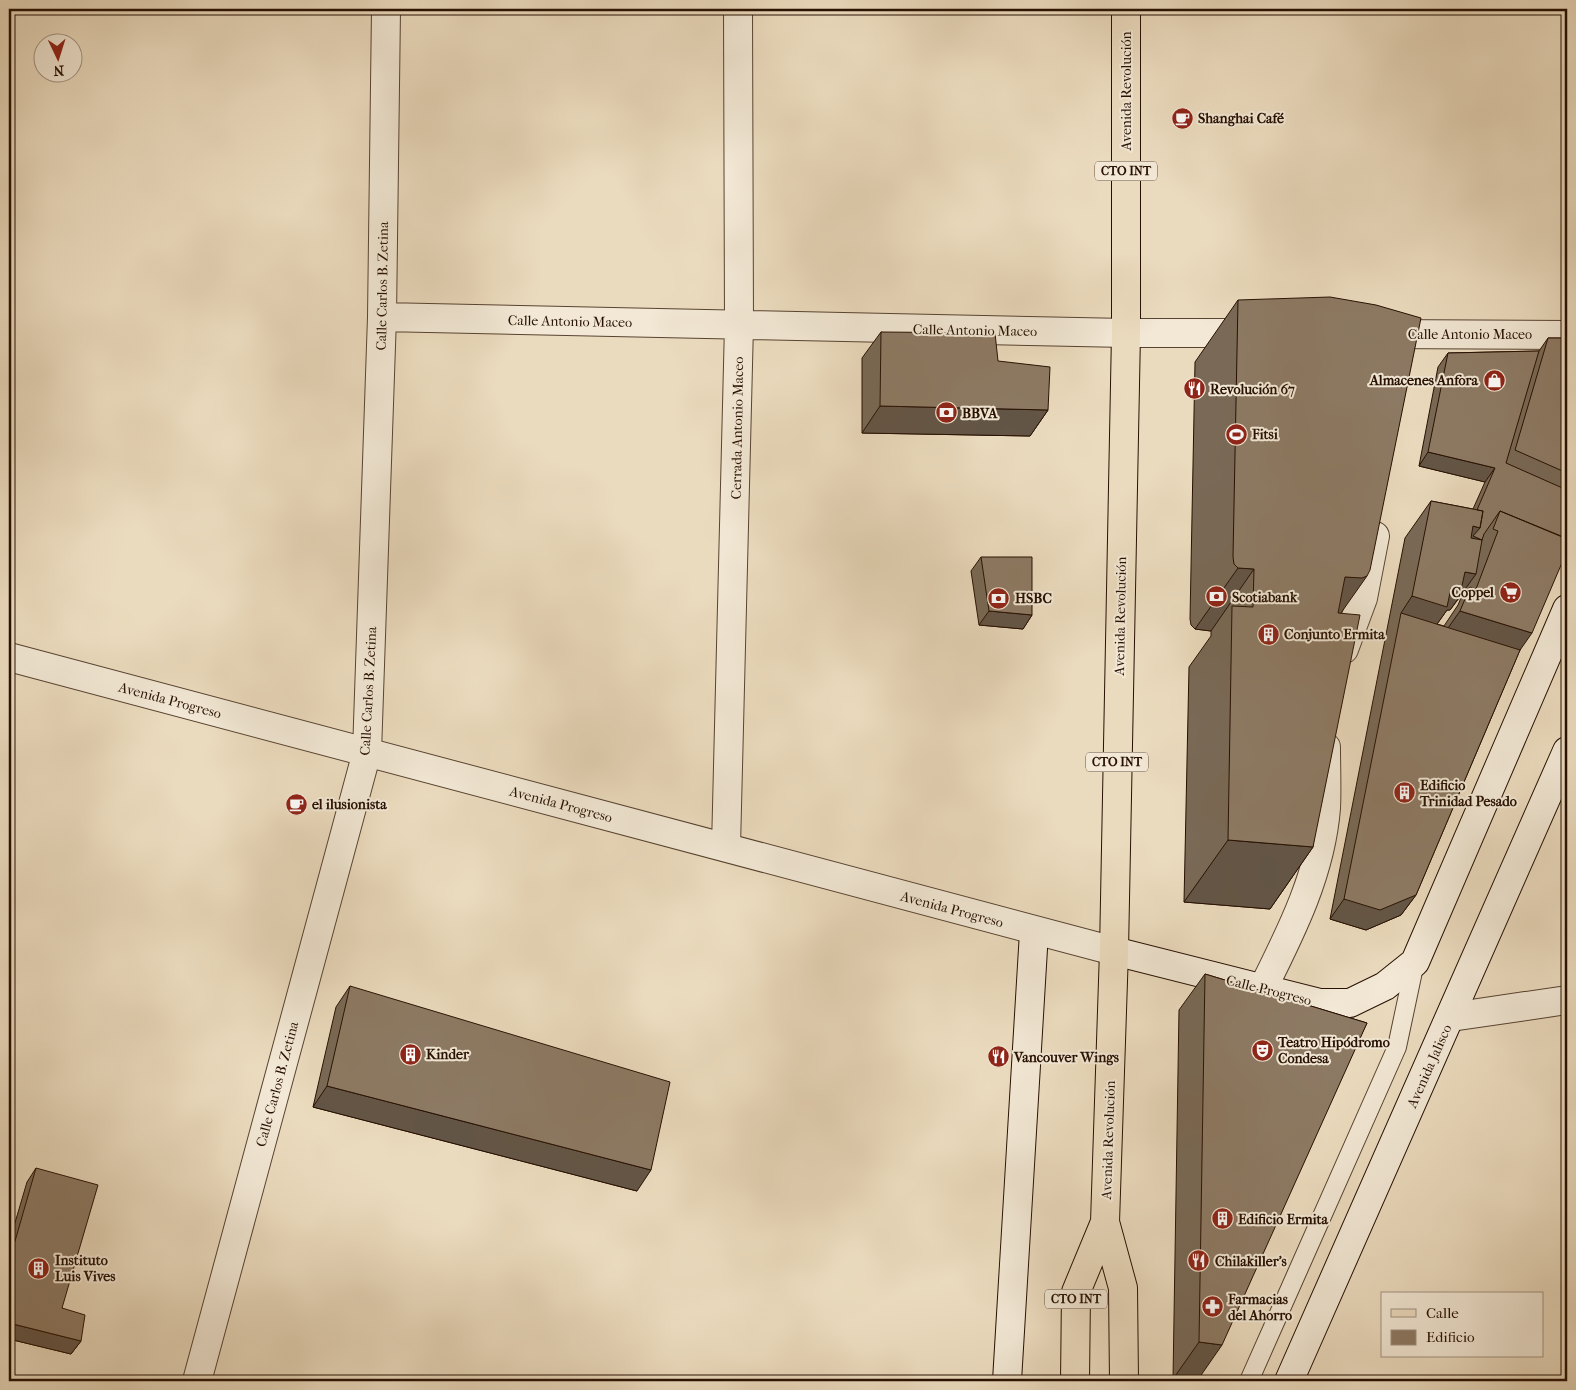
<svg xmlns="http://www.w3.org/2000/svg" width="1576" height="1390" font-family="'IM FELL French Canon',serif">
  <rect width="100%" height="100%" fill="#ebdbbe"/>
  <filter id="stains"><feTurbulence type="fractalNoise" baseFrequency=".004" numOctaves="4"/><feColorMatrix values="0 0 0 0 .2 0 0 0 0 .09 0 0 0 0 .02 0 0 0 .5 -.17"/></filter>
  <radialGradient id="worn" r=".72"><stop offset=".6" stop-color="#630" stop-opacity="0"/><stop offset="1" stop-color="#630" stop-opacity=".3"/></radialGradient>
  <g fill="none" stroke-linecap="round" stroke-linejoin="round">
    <defs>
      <path id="service" d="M1249 1381 1397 1047 1415 962"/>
      <path id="minor" d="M382 317 1126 333H1253
        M1381 334 1567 335
        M1344 649 1363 598 1375 536
        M726 847 739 325 738 9
        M1263 988C1291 932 1321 873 1326 808 1327 788 1326 767 1326 747
        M1451 1017 1567 1000
        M197 1381 367 752 382 317 386 9"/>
      <path id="tertiary" d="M9 657 1114 951"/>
      <path id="secondary" d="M1114 951 1320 1003H1350L1385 986 1415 962 1567 609
        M1007 1381 1034 932
        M1289 1381 1567 751"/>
      <path id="primary" d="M1075 1381 1076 1292 1105 1222
        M1124 1381 1123 1288 1105 1222 1114 951 1126 333V9"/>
    </defs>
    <use href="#service" stroke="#584331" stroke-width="20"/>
    <use href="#minor" stroke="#584331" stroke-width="30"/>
    <use href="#tertiary" stroke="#584331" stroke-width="30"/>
    <use href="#secondary" stroke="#271002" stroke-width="30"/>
    <use href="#primary" stroke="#271002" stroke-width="30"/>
    <use href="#service" stroke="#f2e8d5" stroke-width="18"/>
    <use href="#minor" stroke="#f2e8d5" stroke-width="28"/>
    <use href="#tertiary" stroke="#f2e8d5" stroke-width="28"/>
    <use href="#secondary" stroke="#f2e8d5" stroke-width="28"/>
    <use href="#primary" stroke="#ebdbbe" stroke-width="28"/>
  </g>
  <path fill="#796956" stroke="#271002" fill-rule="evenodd" d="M1238 300 1340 613 1313 847 1270 909 1184 902 1189 667 1211 636V631L1195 629 1191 625 1190 619 1195 362Z
    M881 332 998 361 1048 410 1030 436 862 433V358Z
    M1548 338H1567V536L1520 650 1416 895 1401 915 1366 930 1330 919 1405 538 1431 501 1473 509 1485 482 1419 466 1438 367 1448 353 1539 351ZM1463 593 1458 605 1444 626 1437 624 1447 610H1450Z
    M981 557 1032 615 1023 629 979 625 971 571Z
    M1205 974 1367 1023 1197 1381H1189L1173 1379 1179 1010Z
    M350 986 637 1191 313 1107 336 1007Z
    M36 1168 62 1308 81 1341 71 1354 9 1339V1243L27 1182Z"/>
  <path fill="#635546" stroke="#271002" d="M880 406 1048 410 1030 436 862 433Z
    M1428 452 1495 468 1485 482 1419 466Z
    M1473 526 1480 528 1482 540 1472 553 1464 550Z
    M1238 568 1254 569 1211 631 1195 629Z
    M1465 572 1476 574 1450 610H1447L1435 627 1401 613 1412 596 1451 588Z
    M1367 576 1324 637 1345 577Z
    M989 611 1032 615 1023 629 979 625Z
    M1460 611 1532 633 1506 670 1434 648Z
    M1228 840 1313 847 1270 909 1184 902Z
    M1416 895 1401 915 1366 930 1330 919 1344 899Z
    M327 1086 651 1170 637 1191 313 1107Z
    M9 1323 81 1341 71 1354 9 1339Z
    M1199 1342 1222 1345 1197 1381 1173 1379Z"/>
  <path fill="#8d7a64" stroke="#271002" d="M1330 297 1376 305 1421 318 1370 570 1367 576 1362 578 1345 577 1338 613 1360 615 1313 847 1228 840 1232 606 1253 607 1254 569 1238 568 1234 564 1233 557 1238 300Z
    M881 332 995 333 998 361 1050 367 1048 410 880 406Z
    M1548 338H1567V473L1515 450Z
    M1539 351 1506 463 1567 490V536L1566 538 1500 511 1484 534 1482 540 1473 536 1480 528 1483 511 1477 510 1495 468 1428 452 1448 353Z
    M1431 501 1483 511 1480 528 1473 526 1471 538 1482 540 1476 574 1465 572 1461 590 1451 588 1447 607 1412 596Z
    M1500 511 1567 539V551L1532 633 1460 611 1470 587 1476 589 1498 531 1493 529Z
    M981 557H1032V615L989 611Z
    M1401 613 1520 650 1416 895 1380 910 1344 899Z
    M1205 974 1367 1023 1222 1345 1199 1342Z
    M350 986 670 1082 651 1170 327 1086Z
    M36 1168 98 1185 62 1308 85 1315 81 1341 9 1323V1262Z"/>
  <defs>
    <symbol id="cafe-disc" viewBox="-11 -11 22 22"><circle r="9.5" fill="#8f2418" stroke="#f2e8d5"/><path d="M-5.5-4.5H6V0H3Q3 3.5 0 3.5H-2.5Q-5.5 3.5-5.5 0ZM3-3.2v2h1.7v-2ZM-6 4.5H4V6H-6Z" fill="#fff"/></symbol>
    <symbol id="shop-disc" viewBox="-11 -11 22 22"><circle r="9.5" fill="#8f2418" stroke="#f2e8d5"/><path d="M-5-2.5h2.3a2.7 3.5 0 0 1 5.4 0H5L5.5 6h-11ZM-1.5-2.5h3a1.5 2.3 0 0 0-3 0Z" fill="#fff"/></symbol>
    <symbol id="restaurant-disc" viewBox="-11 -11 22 22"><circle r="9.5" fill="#8f2418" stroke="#f2e8d5"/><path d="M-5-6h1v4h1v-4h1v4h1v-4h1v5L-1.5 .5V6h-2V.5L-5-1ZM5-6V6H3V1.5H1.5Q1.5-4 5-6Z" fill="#fff"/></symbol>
    <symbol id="bank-disc" viewBox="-11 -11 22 22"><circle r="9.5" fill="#8f2418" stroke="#f2e8d5"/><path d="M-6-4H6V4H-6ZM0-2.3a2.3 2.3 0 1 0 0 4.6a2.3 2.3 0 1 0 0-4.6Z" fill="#fff"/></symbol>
    <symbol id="stadium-disc" viewBox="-11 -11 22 22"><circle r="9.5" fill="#8f2418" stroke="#f2e8d5"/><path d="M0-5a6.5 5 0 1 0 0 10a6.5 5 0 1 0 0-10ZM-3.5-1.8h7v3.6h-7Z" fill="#fff"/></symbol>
    <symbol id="supermarket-disc" viewBox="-11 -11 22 22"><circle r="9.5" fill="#8f2418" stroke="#f2e8d5"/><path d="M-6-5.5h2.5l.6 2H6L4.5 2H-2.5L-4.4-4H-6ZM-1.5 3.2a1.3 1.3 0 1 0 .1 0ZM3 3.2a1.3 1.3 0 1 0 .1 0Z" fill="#fff"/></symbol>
    <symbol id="building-disc" viewBox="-11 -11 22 22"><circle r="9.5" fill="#8f2418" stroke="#f2e8d5"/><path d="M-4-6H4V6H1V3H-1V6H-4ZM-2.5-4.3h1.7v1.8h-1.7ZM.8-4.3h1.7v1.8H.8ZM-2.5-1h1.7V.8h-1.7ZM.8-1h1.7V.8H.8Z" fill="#fff"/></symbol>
    <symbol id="theatre-disc" viewBox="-11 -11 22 22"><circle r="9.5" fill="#8f2418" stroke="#f2e8d5"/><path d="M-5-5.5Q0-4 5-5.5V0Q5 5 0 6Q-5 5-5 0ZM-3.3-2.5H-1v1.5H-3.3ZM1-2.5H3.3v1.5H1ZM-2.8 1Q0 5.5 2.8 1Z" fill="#fff"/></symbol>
    <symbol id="pharmacy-disc" viewBox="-11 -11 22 22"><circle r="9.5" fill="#8f2418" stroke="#f2e8d5"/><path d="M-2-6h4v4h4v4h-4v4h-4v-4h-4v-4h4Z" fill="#fff"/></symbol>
  </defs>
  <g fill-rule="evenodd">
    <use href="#cafe-disc" x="1170" y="106" width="25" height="25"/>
    <use href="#shop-disc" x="1482" y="368" width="25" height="25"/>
    <use href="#restaurant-disc" x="1182" y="376" width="25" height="25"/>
    <use href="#bank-disc" x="934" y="400" width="25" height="25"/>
    <use href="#stadium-disc" x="1224" y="422" width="25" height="25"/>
    <use href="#supermarket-disc" x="1498" y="580" width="25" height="25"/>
    <use href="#bank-disc" x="1204" y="584" width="25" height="25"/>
    <use href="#bank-disc" x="986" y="586" width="25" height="25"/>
    <use href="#building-disc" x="1256" y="622" width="25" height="25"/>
    <use href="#building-disc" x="1392" y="780" width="25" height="25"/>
    <use href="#cafe-disc" x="284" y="792" width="25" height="25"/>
    <use href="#theatre-disc" x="1250" y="1038" width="25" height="25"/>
    <use href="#building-disc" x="398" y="1042" width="25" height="25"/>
    <use href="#restaurant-disc" x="986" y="1044" width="25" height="25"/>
    <use href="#building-disc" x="1210" y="1206" width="25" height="25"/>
    <use href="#restaurant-disc" x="1186" y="1248" width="25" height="25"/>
    <use href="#building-disc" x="26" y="1256" width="25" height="25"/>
    <use href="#pharmacy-disc" x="1200" y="1294" width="25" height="25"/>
  </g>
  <g text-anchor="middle" stroke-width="4" stroke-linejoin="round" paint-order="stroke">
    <g fill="#f2e8d5" stroke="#645141" stroke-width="1">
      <rect x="1095" y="161.5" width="62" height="19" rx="4"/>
      <rect x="1086" y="752.5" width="62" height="19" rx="4"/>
      <rect x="1045" y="1289.5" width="62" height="19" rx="4"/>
    </g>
    <g font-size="12" font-weight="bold" fill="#271002">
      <text x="1126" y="175">CTO INT</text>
      <text x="1117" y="766">CTO INT</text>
      <text x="1076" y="1303">CTO INT</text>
    </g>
    <g font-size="14" fill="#271002" stroke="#f2e8d5">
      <text transform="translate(1126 91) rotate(-90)" y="5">Avenida Revolución</text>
      <text transform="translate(382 286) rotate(-89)" y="5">Calle Carlos B. Zetina</text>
      <text transform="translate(570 321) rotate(1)" y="5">Calle Antonio Maceo</text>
      <text transform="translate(975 330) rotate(1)" y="5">Calle Antonio Maceo</text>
      <text x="1470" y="339">Calle Antonio Maceo</text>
      <text transform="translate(737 428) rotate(-89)" y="5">Cerrada Antonio Maceo</text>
      <text transform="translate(1120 616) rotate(-89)" y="5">Avenida Revolución</text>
      <text transform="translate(368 691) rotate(-87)" y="5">Calle Carlos B. Zetina</text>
      <text transform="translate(170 700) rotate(15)" y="5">Avenida Progreso</text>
      <text transform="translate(561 804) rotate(15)" y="5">Avenida Progreso</text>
      <text transform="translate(952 909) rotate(15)" y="5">Avenida Progreso</text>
      <text transform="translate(1269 990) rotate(14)" y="5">Calle Progreso</text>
      <text transform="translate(1429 1066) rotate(-66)" y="5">Avenida Jalisco</text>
      <text transform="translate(277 1084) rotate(-75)" y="5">Calle Carlos B. Zetina</text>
      <text transform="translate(1108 1140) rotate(-88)" y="5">Avenida Revolución</text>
    </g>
    <g font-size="14" font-weight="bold" fill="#271002" stroke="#f2e8d5" text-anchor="start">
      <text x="1198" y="123">Shanghai Café</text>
      <text x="1478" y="385" text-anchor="end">Almacenes Anfora</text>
      <text x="1210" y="394">Revolución 67</text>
      <text x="962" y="418">BBVA</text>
      <text x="1252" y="439">Fitsi</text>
      <text x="1494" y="597" text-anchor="end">Coppel</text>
      <text x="1232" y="602">Scotiabank</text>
      <text x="1015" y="603">HSBC</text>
      <text x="1284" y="639">Conjunto Ermita</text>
      <text x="1420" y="790">Edificio<tspan x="1420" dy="16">Trinidad Pesado</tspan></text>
      <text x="312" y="809">el ilusionista</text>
      <text x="1278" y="1047">Teatro Hipódromo<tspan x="1278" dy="16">Condesa</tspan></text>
      <text x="426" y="1059">Kinder</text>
      <text x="1014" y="1062">Vancouver Wings</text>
      <text x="1238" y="1224">Edificio Ermita</text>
      <text x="55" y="1265">Instituto<tspan x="55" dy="16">Luis Vives</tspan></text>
      <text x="1215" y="1266">Chilakiller's</text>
      <text x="1228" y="1304">Farmacias<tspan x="1228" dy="16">del Ahorro</tspan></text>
    </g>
  </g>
  <rect width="1576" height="1390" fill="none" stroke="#ebdbbe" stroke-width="30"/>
  <rect x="10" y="10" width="1556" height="1370" fill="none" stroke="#271002" stroke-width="2.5"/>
  <rect x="15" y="15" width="1546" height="1360" fill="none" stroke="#271002"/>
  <rect x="1381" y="1292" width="162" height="65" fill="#f2e8d5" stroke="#a19281"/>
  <rect x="1391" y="1309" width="25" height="8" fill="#ebdbbe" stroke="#a19281"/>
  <text x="1426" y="1318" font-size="15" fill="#271002">Calle</text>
  <rect x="1391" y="1330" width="25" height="15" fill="#8d7a64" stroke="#a19281"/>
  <text x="1426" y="1342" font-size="15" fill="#271002">Edificio</text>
  <g transform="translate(58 58) rotate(176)"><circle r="24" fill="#f2e8d5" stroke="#a19281"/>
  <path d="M0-4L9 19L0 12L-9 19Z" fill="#8f2418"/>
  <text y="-8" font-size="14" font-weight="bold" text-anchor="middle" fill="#271002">N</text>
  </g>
  <rect width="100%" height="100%" filter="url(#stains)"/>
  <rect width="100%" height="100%" fill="url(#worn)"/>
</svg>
